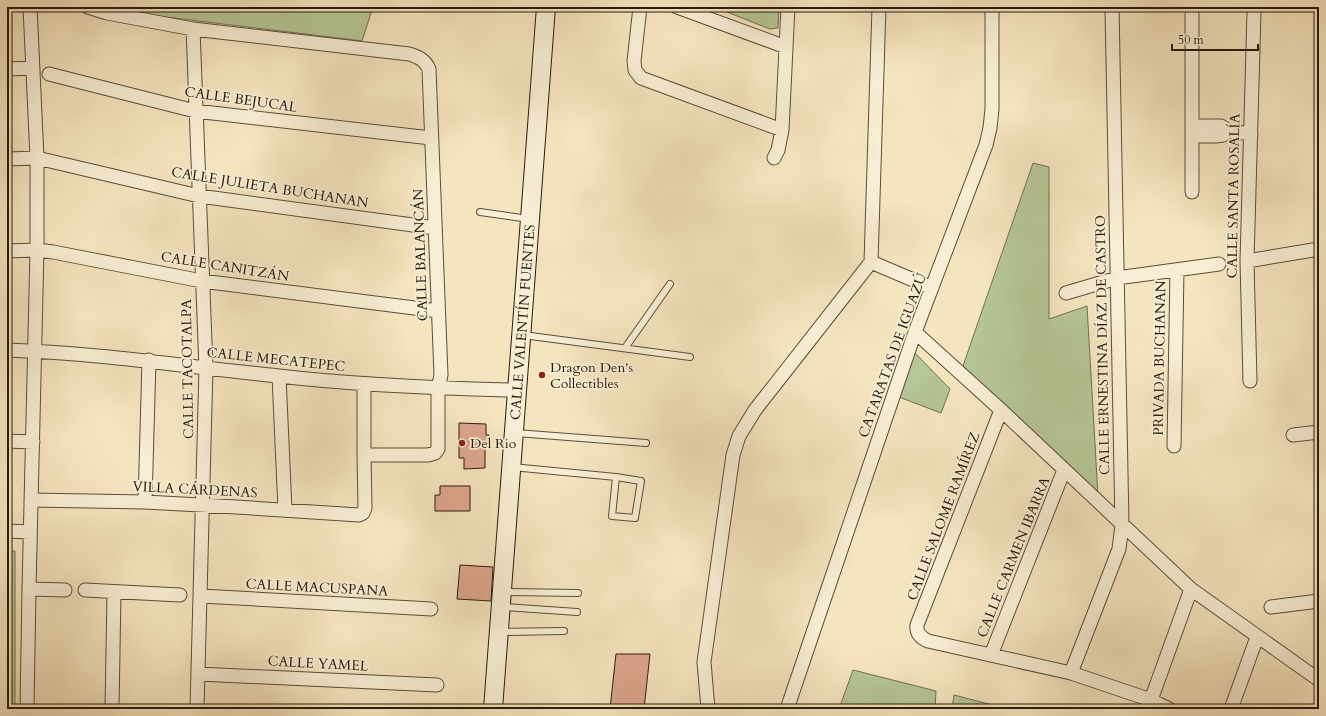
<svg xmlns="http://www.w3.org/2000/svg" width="1326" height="716" font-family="Cardo,serif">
  <rect width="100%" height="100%" fill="#f5e5bf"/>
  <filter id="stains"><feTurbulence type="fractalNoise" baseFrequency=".005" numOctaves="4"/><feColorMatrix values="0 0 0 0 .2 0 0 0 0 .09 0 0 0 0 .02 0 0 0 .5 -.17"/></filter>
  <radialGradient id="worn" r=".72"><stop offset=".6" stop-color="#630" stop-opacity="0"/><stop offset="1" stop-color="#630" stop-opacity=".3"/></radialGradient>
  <path fill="#b6c696" stroke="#6e7052" d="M117 7H373L362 41 117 11Z
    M714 7H779L778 28 770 29Z
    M1033 163 1049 167V319L1087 306 1098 496 963 366Z
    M915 353 950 389 941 413 899 397Z
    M7 551H15V709H7Z
    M853 670 936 691 935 709H839Z
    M954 695 1008 709H952Z"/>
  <path fill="#dea68e" stroke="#271b0d" d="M459 423 486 424V435H489V448H485V468L464 469V458H459Z
    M440 486H470V511H435V495H440Z
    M460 565 493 567 491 601 457 599Z
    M616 654H650L644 709H610Z"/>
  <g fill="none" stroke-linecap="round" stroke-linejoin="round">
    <defs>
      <path id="lane" d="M480 212 529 219
        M523 335 690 357
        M625 348 670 284
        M516 433 646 443
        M512 467 616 477 641 481 635 518 612 516 616 477
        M503 592 578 593
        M503 607 577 612
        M500 632 564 631"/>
      <path id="street" d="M88 7 107 13 193 29 409 54C419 57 425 60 429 69L441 375 438 389V449L435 453 428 455H364
        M640 7 634 61 635 70 641 78 782 130
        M677 7 786 47
        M1192 15V192
        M193 29 206 368 197 709
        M7 69 33 68
        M49 74 195 111 431 138
        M1192 126H1221L1229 131
        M1193 136H1216L1223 135 1229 131 1251 134
        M774 158 778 150 782 130 788 7
        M7 159 37 158 199 196 435 228
        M7 251 37 250 53 252 202 281 438 311
        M1247 261 1319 249
        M871 262 932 288
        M1066 293 1117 278 1219 264
        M915 332 1001 410 1191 589 1319 680
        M7 350C98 353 188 367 279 376 355 385 432 388 508 390L517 393
        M279 376 285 510
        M1250 381 1247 261 1254 12
        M1001 410 917 625C916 633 921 638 928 641L1071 673 1151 700 1169 709
        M1293 435 1319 432
        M7 441 33 442
        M1174 446 1177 270
        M31 500 145 502 236 507 359 515 363 513 365 508 364 455V385
        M145 502 149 360
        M7 531 30 532
        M29 589 65 590
        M85 590 180 595
        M201 596 431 609
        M1271 607 1319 601
        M991 655 1064 470
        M1071 673 1119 549 1122 525 1112 7
        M198 674 437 685
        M1151 700 1191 589
        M27 709 29 589 37 250V158L30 7
        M112 709 114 592
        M708 709 704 662 733 455 739 436 755 410 871 262 879 7
        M787 709 915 332 986 145 990 128 992 109V7
        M1231 709 1257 637"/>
      <g id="secondary">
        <path id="s1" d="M493 709 546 7"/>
      </g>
    </defs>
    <use href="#lane" stroke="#5a4e3a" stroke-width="8"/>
    <use href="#street" stroke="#5a4e3a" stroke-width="15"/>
    <use href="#secondary" stroke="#271b0d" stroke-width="20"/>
    <use href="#lane" stroke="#f8eed5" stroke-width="6"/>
    <use href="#street" stroke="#f8eed5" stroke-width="13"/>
    <use href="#secondary" stroke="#f8eed5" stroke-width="18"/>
  </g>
  <g fill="#8f2418" stroke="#f8eed5" stroke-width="1.5">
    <circle cx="542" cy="375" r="4"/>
    <circle cx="462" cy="443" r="4"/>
  </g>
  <g text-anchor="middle" stroke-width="3.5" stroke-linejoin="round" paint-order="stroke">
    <g font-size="14" fill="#271b0d" stroke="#f8eed5">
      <text transform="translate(241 99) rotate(8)" y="5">CALLE BEJUCAL</text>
      <text transform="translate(270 187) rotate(9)" y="5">CALLE JULIETA BUCHANAN</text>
      <text transform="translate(1233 196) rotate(-89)" y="5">CALLE SANTA ROSALÍA</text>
      <text transform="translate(420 255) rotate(-92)" y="5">CALLE BALANCÁN</text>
      <text transform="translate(225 266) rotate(9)" y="5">CALLE CANITZÁN</text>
      <text dy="5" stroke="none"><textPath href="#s1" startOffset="388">CALLE VALENTÍN FUENTES</textPath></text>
      <text transform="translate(1102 345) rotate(-91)" y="5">CALLE ERNESTINA DÍAZ DE CASTRO</text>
      <text transform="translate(892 355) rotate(-70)" y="5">CATARATAS DE IGUAZÚ</text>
      <text transform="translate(1159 358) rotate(-89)" y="5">PRIVADA BUCHANAN</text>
      <text transform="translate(276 359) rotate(6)" y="5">CALLE MECATEPEC</text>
      <text transform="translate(187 369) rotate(-91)" y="5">CALLE TACOTALPA</text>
      <text transform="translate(195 489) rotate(3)" y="5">VILLA CÁRDENAS</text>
      <text transform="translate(943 516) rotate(-69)" y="5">CALLE SALOME RAMÍREZ</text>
      <text transform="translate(1013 557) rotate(-68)" y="5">CALLE CARMEN IBARRA</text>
      <text transform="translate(317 587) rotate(3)" y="5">CALLE MACUSPANA</text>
      <text transform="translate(318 663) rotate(3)" y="5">CALLE YAMEL</text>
    </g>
    <g font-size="14" fill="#271b0d" stroke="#f8eed5" text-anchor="start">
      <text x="550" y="372">Dragon Den's<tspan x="550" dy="16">Collectibles</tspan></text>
      <text x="470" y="448">Del Rio</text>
    </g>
  </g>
  <rect width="1326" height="716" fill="none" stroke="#f5e5bf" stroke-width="24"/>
  <rect x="8" y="8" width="1310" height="700" fill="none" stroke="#271b0d" stroke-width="2"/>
  <rect x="12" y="12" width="1302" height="692" fill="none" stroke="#271b0d"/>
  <path d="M1172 44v6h86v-6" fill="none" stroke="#271b0d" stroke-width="2"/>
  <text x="1178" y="44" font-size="12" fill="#271b0d" stroke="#f8eed5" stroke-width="3" paint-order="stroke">50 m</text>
  <rect width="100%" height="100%" filter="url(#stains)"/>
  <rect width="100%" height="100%" fill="url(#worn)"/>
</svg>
